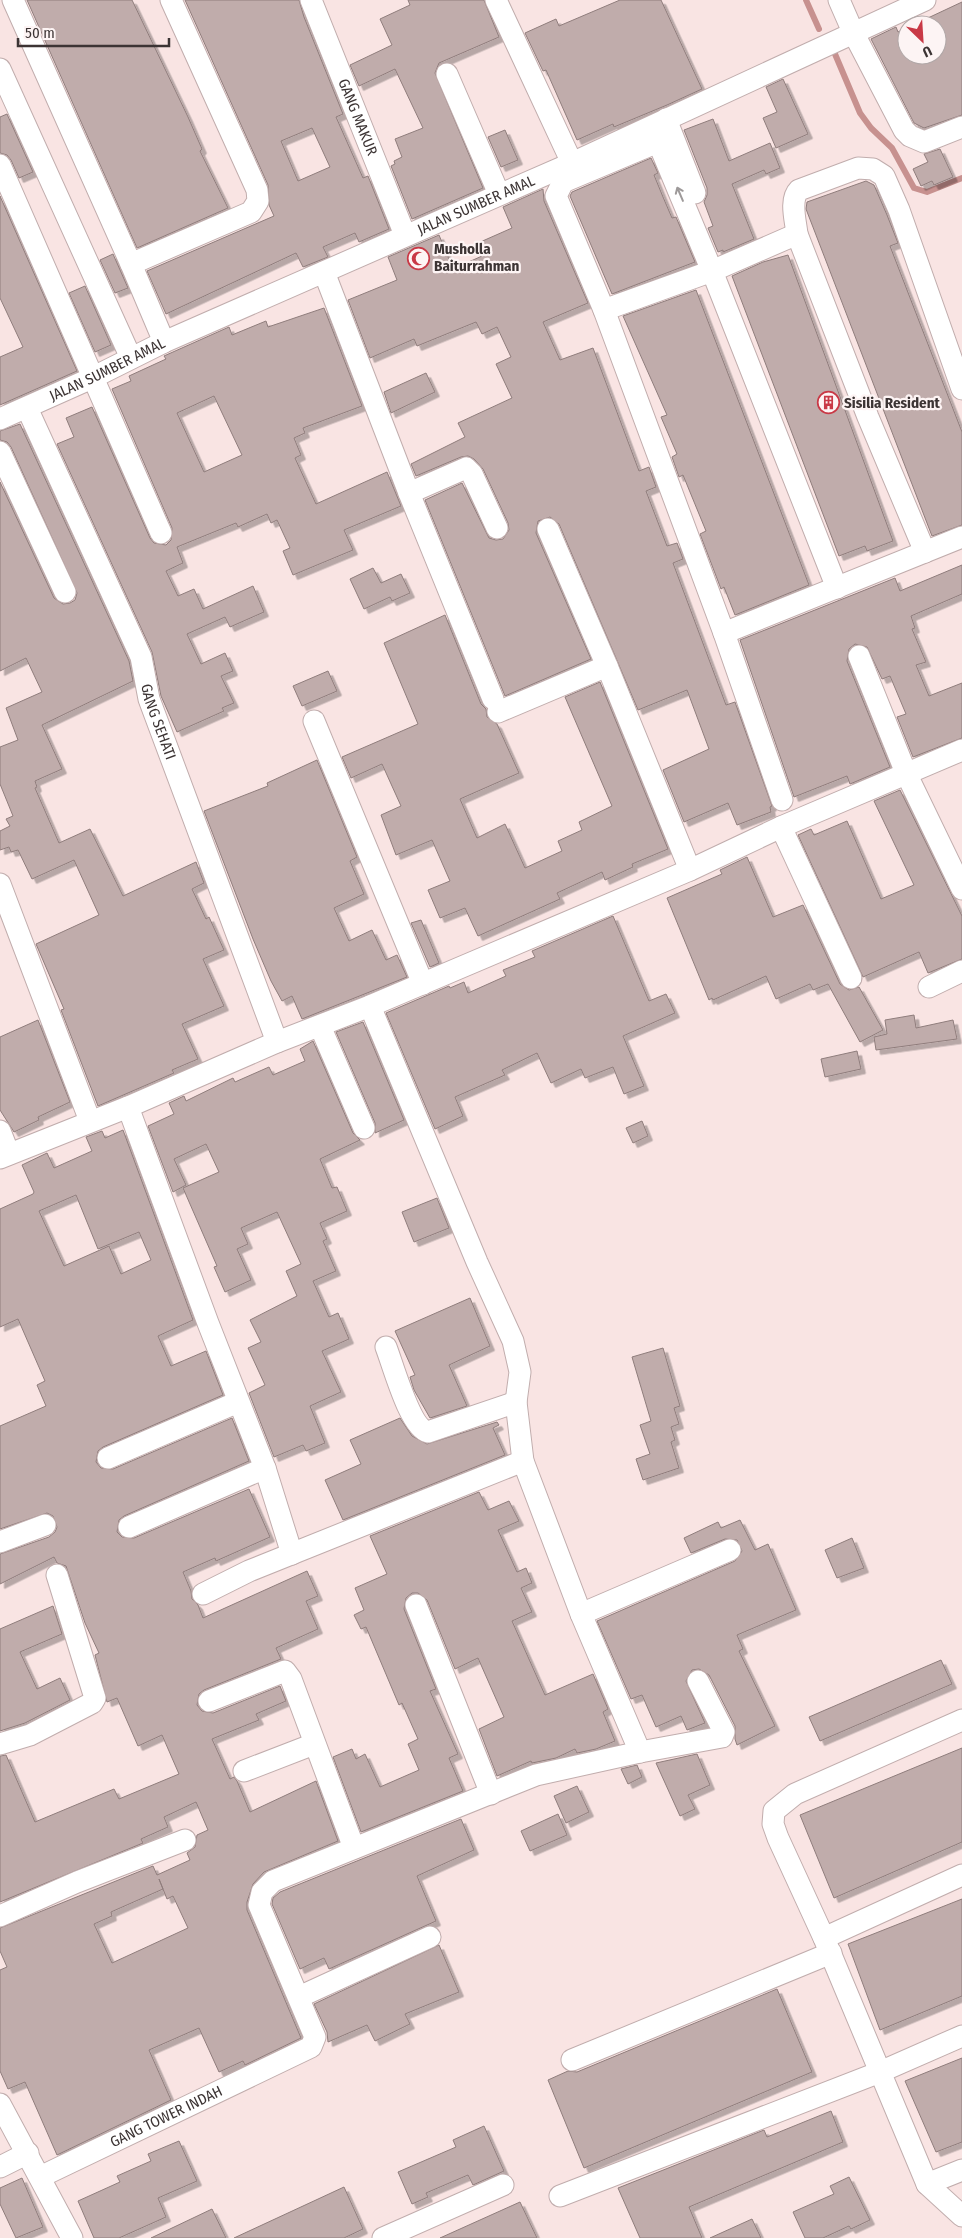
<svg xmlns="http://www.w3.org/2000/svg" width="962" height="2238" font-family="'Fira Sans Condensed',sans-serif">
  <defs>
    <filter id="shadow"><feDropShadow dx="4.5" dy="4.5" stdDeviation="0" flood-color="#0004"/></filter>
  </defs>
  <rect width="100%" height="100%" fill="#f9e4e3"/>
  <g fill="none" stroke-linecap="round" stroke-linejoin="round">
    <path stroke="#c7918f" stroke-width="6" d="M806 0 819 29
      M835 54 860 113 871 128 892 148 914 188 927 192 962 178"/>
  </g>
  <path fill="#c0acab" stroke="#8f7d7c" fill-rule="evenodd" filter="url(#shadow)" d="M27 0H132L188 117 202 149 200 151 228 208 137 248Z
    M185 0H299L304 17 343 114 336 117 363 178 368 176 389 229 359 242 355 233 323 247 328 257 303 267 296 253 166 314 147 271 274 216 269 205 268 185ZM312 128 330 167 298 181 281 141Z
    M408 0H484L499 37 439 63 435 73 483 188 412 219 391 166 395 164 394 161 402 157 395 139 423 128 395 69 359 86 350 65 392 45 380 19 410 5Z
    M620 0H661L702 89 667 105 614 127 613 124 577 140 546 70 543 71 525 33 556 19 559 26Z
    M962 2V115L924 128 914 123 871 39 896 27 898 32 907 28V55H937V25H913Z
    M783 79 808 134 776 148 763 118 777 112 766 87Z
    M7 114 33 172 19 178 11 160 7 155 0 153V117Z
    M713 119 729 161 770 143 780 168 766 174 764 170 732 184 754 239 723 252V250L718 252 708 228 713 226 704 202 707 195V188L684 130Z
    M505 130 518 160 501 167 488 137Z
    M940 149 953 177 934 185 932 181 921 186 913 169 928 162 924 154Z
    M651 158 658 173 654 175 663 197 672 218 676 217 695 262 612 294 570 196 572 192Z
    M866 181 874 185 887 215 898 243 890 246 962 432V525L932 536 806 209 807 202Z
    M543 189 544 201 588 303 543 322 560 360 593 348 639 471 649 467 656 487 646 491 667 546 677 543 683 559 673 563 726 705 735 702 772 806 770 807 771 812 737 825 728 803 684 822 663 770 709 749 687 690 638 710 559 524 550 517 538 521 536 533 591 659 505 696 425 500 462 483 489 538 496 540 503 539 509 530 508 523 483 469 474 459 468 456 461 457 416 476 411 464 465 437 458 423 512 398 496 364 511 357 497 327 482 334 476 322 417 346 414 339 370 358 348 300 397 280 388 257 439 235 453 269 482 256 478 243 512 228 503 207Z
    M0 196 77 371 0 405V357L23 347 0 298Z
    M113 254 128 288 115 293 100 260Z
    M788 255 893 541 867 551 865 546 839 556 732 276 763 262Z
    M85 286 111 345 95 352 69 293Z
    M696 290 809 585 735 615 724 587 721 589 700 534 706 531 683 475 679 477 672 457 677 454 661 417 667 415 623 316Z
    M324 308 362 406 303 428 305 433 294 438 301 455 295 458 316 504 387 472 401 506 344 530 353 550 293 575 283 551 290 548 277 520 271 523 267 514 238 527 236 523 177 547 183 563 166 571 178 596 194 589 203 609 253 586 264 612 230 627 225 617 187 634 201 664 225 653 233 671 221 676 234 703 222 708 224 711 177 732 161 696 152 652 57 444 74 437 66 418 92 407 150 538 154 543 166 545 171 540 172 528 112 389 131 381 129 376 166 359 164 356 229 327 232 335 266 321 268 327ZM214 396 242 455 204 472 177 413Z
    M426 373 435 392 391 413 384 392Z
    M20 424 129 661 133 681 42 725 62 769 35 781 37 787 35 788 59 843 90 829 123 896 196 862 204 883 192 889 206 919 209 917 224 950 203 959 224 1006 182 1024 198 1059 172 1070 174 1073 98 1106 61 1010 64 1009 36 944 99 915 74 860 32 879 18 850 11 852 9 847 0 850V831L10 826 6 819 13 816 0 784V747L18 740 6 708 42 692 26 658 0 671V482L54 598 63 604 70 603 75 600 77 593 11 447 7 442 0 440V431Z
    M962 565V594L911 616 915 628 912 629 926 662 916 665 929 696 962 683V738L913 757 897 717 906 714 890 676 882 679 867 647 855 644 849 649 847 661 890 767 850 784 847 776 794 797 740 640 895 578 900 591Z
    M373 568 381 583 401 574 410 593 392 601 390 597 364 609 350 579Z
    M445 615 481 704 486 709 487 717 497 724 519 773 460 799 477 838 505 824 525 868 562 851 558 841 582 830 579 822 612 806 565 697 600 682 668 849 632 864 633 867 605 880 602 872 557 893 560 899 478 936 465 908 440 918 428 890 450 881 432 840 396 855 381 815 401 806 382 764 351 778 342 757 418 724 384 643Z
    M328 671 337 691 302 706 293 686Z
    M317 760 357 857 350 861 364 894 334 908 349 941 372 930 386 960 397 955 407 977 302 1019 292 996 282 1001 271 981 253 939 204 811 268 786 267 783Z
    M900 790 962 916V959L928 973 919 952 863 977 798 835 811 829 814 835 847 821 881 899 914 885 874 801Z
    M747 857 773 917 803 905 840 984 849 990 859 987 883 1030 860 1042 828 984 813 990 810 984 776 999 766 976 713 1000 712 998 709 1000 667 898 722 874 720 870Z
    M613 916 649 1001 666 994 675 1013 623 1036 644 1086 624 1094 613 1067 585 1078 581 1069 551 1083 537 1053 502 1070 505 1075 455 1097 463 1116 435 1129 386 1013 449 986 450 988 464 982 468 993 506 976 503 970 535 957 532 951Z
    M421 920 439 963 430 967 411 923Z
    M914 1015 916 1028 953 1020 957 1039 876 1050 874 1037 887 1034 885 1020Z
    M38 1020 70 1102 38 1117 39 1120 14 1132 0 1110V1037Z
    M363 1022 404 1120 375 1133V1123L336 1032Z
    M313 1041 353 1133 360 1140 320 1159 332 1188 337 1187 347 1211 320 1223 327 1239 323 1241 336 1271 313 1281 329 1317 338 1313 349 1339 322 1351 341 1392 310 1406 325 1443 306 1451 303 1445 274 1457 249 1393 265 1385 248 1348 261 1342 250 1320 297 1296 286 1271 301 1264 277 1212 241 1228 248 1244 237 1249 251 1280 225 1292 214 1267 217 1266 183 1188 219 1172 206 1144 174 1159 186 1185 173 1192 148 1126 174 1114 169 1103 184 1096 186 1101 233 1078 235 1082 269 1067 273 1075 305 1061 300 1049Z
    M857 1051 861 1069 825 1077 821 1059Z
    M642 1121 648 1136 633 1143 626 1128Z
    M123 1130 193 1320 158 1336 171 1366 206 1351 223 1395 103 1447 98 1451 96 1462 101 1468 113 1469 232 1418 249 1461 124 1516 119 1520 117 1532 122 1537 134 1538 249 1489 270 1537 216 1561 215 1558 183 1572 191 1591 192 1599 198 1605 203 1618 307 1571 318 1596 306 1601 318 1629 276 1648 281 1659 204 1690 199 1694 197 1705 202 1711 213 1713 280 1686 286 1701 256 1714 259 1720 212 1739 230 1779 234 1777 237 1781 250 1812 316 1781 338 1841 264 1872 253 1884 247 1902V1910L301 2038 245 2065 243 2061 219 2072 199 2028 149 2050 171 2100 57 2155 25 2082 8 2089 0 2071V1970L7 1967 0 1951V1928L153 1866 157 1875 190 1860 187 1853 195 1847 197 1835 208 1830 196 1802 164 1817 168 1827 141 1839 143 1843 0 1902V1756L6 1755 35 1822 114 1789 119 1799 179 1774 162 1735 138 1746 117 1698 107 1702 95 1655 99 1653 85 1623 66 1566 57 1563 54 1557 0 1584V1554L49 1537 55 1532 57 1527 53 1516 47 1513 0 1529V1426L46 1406 37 1385 45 1381 18 1319 0 1327V1209L33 1194 34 1192 22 1165 47 1153 54 1168 92 1151 86 1137 102 1131 105 1138ZM76 1195 98 1249 139 1232 151 1260 121 1274 109 1246 64 1266 39 1211ZM159 1879 167 1899 173 1896 188 1928 112 1963 94 1924 112 1916 111 1912 163 1889Z
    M437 1198 449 1228 414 1242 402 1212Z
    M470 1298 490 1346 449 1365 467 1406 430 1418 414 1390 410 1377 415 1375 395 1331Z
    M663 1348 680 1406 674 1408 679 1424 671 1427 675 1440 671 1442 679 1468 643 1480 636 1459 650 1454 640 1425 651 1421 632 1357Z
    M400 1418 412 1436 427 1444 497 1422 499 1425 493 1428 505 1455 343 1520 325 1480 361 1464 350 1440Z
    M479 1492 488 1510 509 1501 519 1521 498 1530 517 1572 526 1568 532 1583 521 1588 532 1612 512 1621 545 1695 593 1674 608 1709 603 1712 615 1741 596 1749 577 1753 575 1749 556 1758 532 1763 531 1761 497 1776 479 1729 504 1717 478 1658 455 1669 427 1600 418 1593H412L406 1598 404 1609 436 1689 430 1691 458 1754 449 1758 463 1791 361 1832 333 1757 352 1749 356 1759 365 1754 380 1787 419 1770 408 1744 418 1739 402 1703 399 1705 366 1627 361 1629 354 1615 364 1610 355 1588 387 1574 370 1536Z
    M740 1520 755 1550 768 1544 796 1610 737 1635 743 1649 739 1651 775 1726 737 1745 735 1739V1726L709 1675 699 1669 692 1670 686 1681 705 1723 687 1730 681 1716 656 1727 642 1695 631 1699 597 1621 735 1561 742 1551 737 1540 725 1539 691 1553 684 1538 718 1522 721 1528Z
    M852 1538 864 1568 837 1578 825 1550Z
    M53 1606 62 1634 20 1652 37 1689 60 1678 70 1700 25 1723 0 1731V1629Z
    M941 1660 952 1684 820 1741 809 1717Z
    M962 1748V1842L834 1898 800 1815Z
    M697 1754 710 1785 688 1795 695 1809 680 1816 656 1763Z
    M637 1765 642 1777 628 1784 621 1769Z
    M577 1786 589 1812 566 1823 554 1796Z
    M558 1814 567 1835 530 1851 521 1831Z
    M461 1819 474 1850 417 1876 436 1921 329 1969 324 1958 300 1969 272 1904 273 1898 280 1892Z
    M962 1899V1996L880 2030 848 1944Z
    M439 1945 459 1992 405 2014 410 2024 375 2041 367 2025 328 2042 327 2032 314 2004Z
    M777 1989 812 2072 584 2168 548 2080 568 2071 577 2072Z
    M962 2058V2142L936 2152 905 2081Z
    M831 2111 843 2142 689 2207 702 2238H640L618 2188 764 2130 767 2137Z
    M484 2126 504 2171 473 2185 468 2175 426 2193 428 2197 412 2204 398 2172 456 2147 453 2140Z
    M179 2141 197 2181 158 2198 166 2217 119 2238H94L78 2201 120 2182 117 2176 151 2161 148 2154Z
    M849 2177 870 2220 851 2229 849 2226 823 2238H805L793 2212 834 2194 830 2186Z
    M22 2178 43 2227 16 2238 0 2204V2188Z
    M344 2187 363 2229 344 2238H234Z
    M520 2202 537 2238H440Z
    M212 2209 226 2238H151Z
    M752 2219 761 2238H710Z"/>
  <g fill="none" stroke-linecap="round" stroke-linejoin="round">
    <defs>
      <g id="minor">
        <path d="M13 0 131 264 251 212 258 201 257 190 171 0"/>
        <path id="s1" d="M311 0 405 235"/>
        <path d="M496 0 572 163"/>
        <path d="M839 0 853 32 904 130 910 136 924 142 962 127"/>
        <path d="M0 69 131 358"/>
        <path d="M447 74 499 194"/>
        <path d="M666 119 695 193"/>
        <path d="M653 130 712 271 837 588"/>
        <path d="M658 142 563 182 556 196 604 310 724 633 782 800"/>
        <path d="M0 165 161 533"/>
        <path d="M797 234C796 222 789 200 799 190L858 168 873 169 884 176 899 210 962 389"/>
        <path d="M131 264 164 342"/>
        <path d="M324 272 409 493 493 699"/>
        <path d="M604 310 712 271 797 234 868 417 925 552"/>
        <path id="s2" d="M27 408 141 657 149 699 277 1042"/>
        <path id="s3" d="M0 419 92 378 164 342 572 163 925 0"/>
        <path d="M0 452 65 592"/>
        <path d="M409 493 466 468 472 474 497 528"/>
        <path d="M548 529 607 666 690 870"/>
        <path d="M724 633 962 537"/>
        <path d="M859 656 906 773 962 889"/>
        <path d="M498 712 607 666"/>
        <path d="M314 721 423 984"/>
        <path d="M781 827 851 978"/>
        <path d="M0 884 90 1121"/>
        <path d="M929 987 962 971"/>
        <path d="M370 1006 477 1262 513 1341 520 1372 516 1402 523 1461 581 1614 640 1752"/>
        <path d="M320 1026 364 1128"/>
        <path d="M128 1107 208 1323 265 1468 292 1554"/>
        <path d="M0 1131 9 1154"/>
        <path d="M0 1158 128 1107 277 1042 370 1006 690 870 781 827 962 750"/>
        <path d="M386 1347C393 1365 410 1428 428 1432L516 1402"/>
        <path d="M108 1458 238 1402"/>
        <path d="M129 1527 265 1468"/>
        <path d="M0 1542 45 1525"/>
        <path d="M203 1594 249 1571 523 1461"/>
        <path d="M416 1605 491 1794"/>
        <path d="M581 1614 730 1550"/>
        <path d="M209 1701 285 1671 291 1679 354 1848"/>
        <path d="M962 1720 795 1794 774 1811 773 1824 778 1838 824 1938 927 2184 962 2216"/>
        <path d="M0 1744 30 1735 92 1703 95 1698 57 1575"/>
        <path d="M244 1771 314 1744"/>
        <path d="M0 1916 77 1882 185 1840"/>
        <path d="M824 1938 962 1875"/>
        <path d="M299 1997 430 1937"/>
        <path d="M572 2060 831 1953"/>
        <path d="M0 2104 72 2238"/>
        <path d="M0 2167 28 2153"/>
        <path id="s4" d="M40 2177 311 2047 315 2037 259 1905 262 1892 273 1881 536 1775 640 1752 722 1737 724 1732 698 1681"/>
        <path d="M927 2184 962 2170"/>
        <path d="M560 2196 880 2072 962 2036"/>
        <path d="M383 2238 503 2185"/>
      </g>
    </defs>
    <use href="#minor" stroke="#c1adad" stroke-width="23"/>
    <use href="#minor" stroke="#fff" stroke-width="21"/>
  </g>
  <defs><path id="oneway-shaft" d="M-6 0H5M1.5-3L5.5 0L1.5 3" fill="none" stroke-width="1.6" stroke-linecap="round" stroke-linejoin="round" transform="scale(1.25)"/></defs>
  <use stroke="#9e9a9a" href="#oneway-shaft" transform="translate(680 194) rotate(-113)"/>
  <defs>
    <symbol id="mosque-ring" viewBox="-11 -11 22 22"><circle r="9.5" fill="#fdf4f4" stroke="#c93946" stroke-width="1.5"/><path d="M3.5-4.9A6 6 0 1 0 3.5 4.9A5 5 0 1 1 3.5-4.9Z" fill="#c93946"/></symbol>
    <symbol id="building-ring" viewBox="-11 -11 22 22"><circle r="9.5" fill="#fdf4f4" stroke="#c93946" stroke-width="1.5"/><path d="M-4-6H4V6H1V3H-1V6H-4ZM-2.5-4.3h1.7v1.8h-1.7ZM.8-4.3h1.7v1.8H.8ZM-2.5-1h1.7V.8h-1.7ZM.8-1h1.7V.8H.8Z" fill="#c93946"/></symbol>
  </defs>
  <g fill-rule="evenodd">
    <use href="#mosque-ring" x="406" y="246" width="25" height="25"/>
    <use href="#building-ring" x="816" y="390" width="25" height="25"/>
  </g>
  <g text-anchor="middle" stroke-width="4.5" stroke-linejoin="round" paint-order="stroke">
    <g font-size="15" fill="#3c3434" stroke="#fdf4f4">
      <text dy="5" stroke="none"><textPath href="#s1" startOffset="126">GANG MAKUR</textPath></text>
      <text dy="5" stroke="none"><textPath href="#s3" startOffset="522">JALAN SUMBER AMAL</textPath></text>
      <text dy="5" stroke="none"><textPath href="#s3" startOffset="118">JALAN SUMBER AMAL</textPath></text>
      <text dy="5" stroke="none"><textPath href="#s2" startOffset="341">GANG SEHATI</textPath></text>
      <text dy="5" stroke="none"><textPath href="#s4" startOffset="140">GANG TOWER INDAH</textPath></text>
    </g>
    <g font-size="15" font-weight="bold" fill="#3c3434" stroke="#fdf4f4" text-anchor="start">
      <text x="434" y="254">Musholla<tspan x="434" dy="17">Baiturrahman</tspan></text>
      <text x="844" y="408">Sisilia Resident</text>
    </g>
  </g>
  <g transform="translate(922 40) rotate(155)"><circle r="24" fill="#fdf4f4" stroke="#b0a7a7"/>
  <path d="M0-4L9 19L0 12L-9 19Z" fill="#c93946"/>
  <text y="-8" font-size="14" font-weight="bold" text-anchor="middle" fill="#3c3434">U</text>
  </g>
  <path d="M18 38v8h151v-8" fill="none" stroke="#3c3434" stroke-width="2.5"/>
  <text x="25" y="38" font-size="15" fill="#3c3434" stroke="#fdf4f4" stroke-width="4" paint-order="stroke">50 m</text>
</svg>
